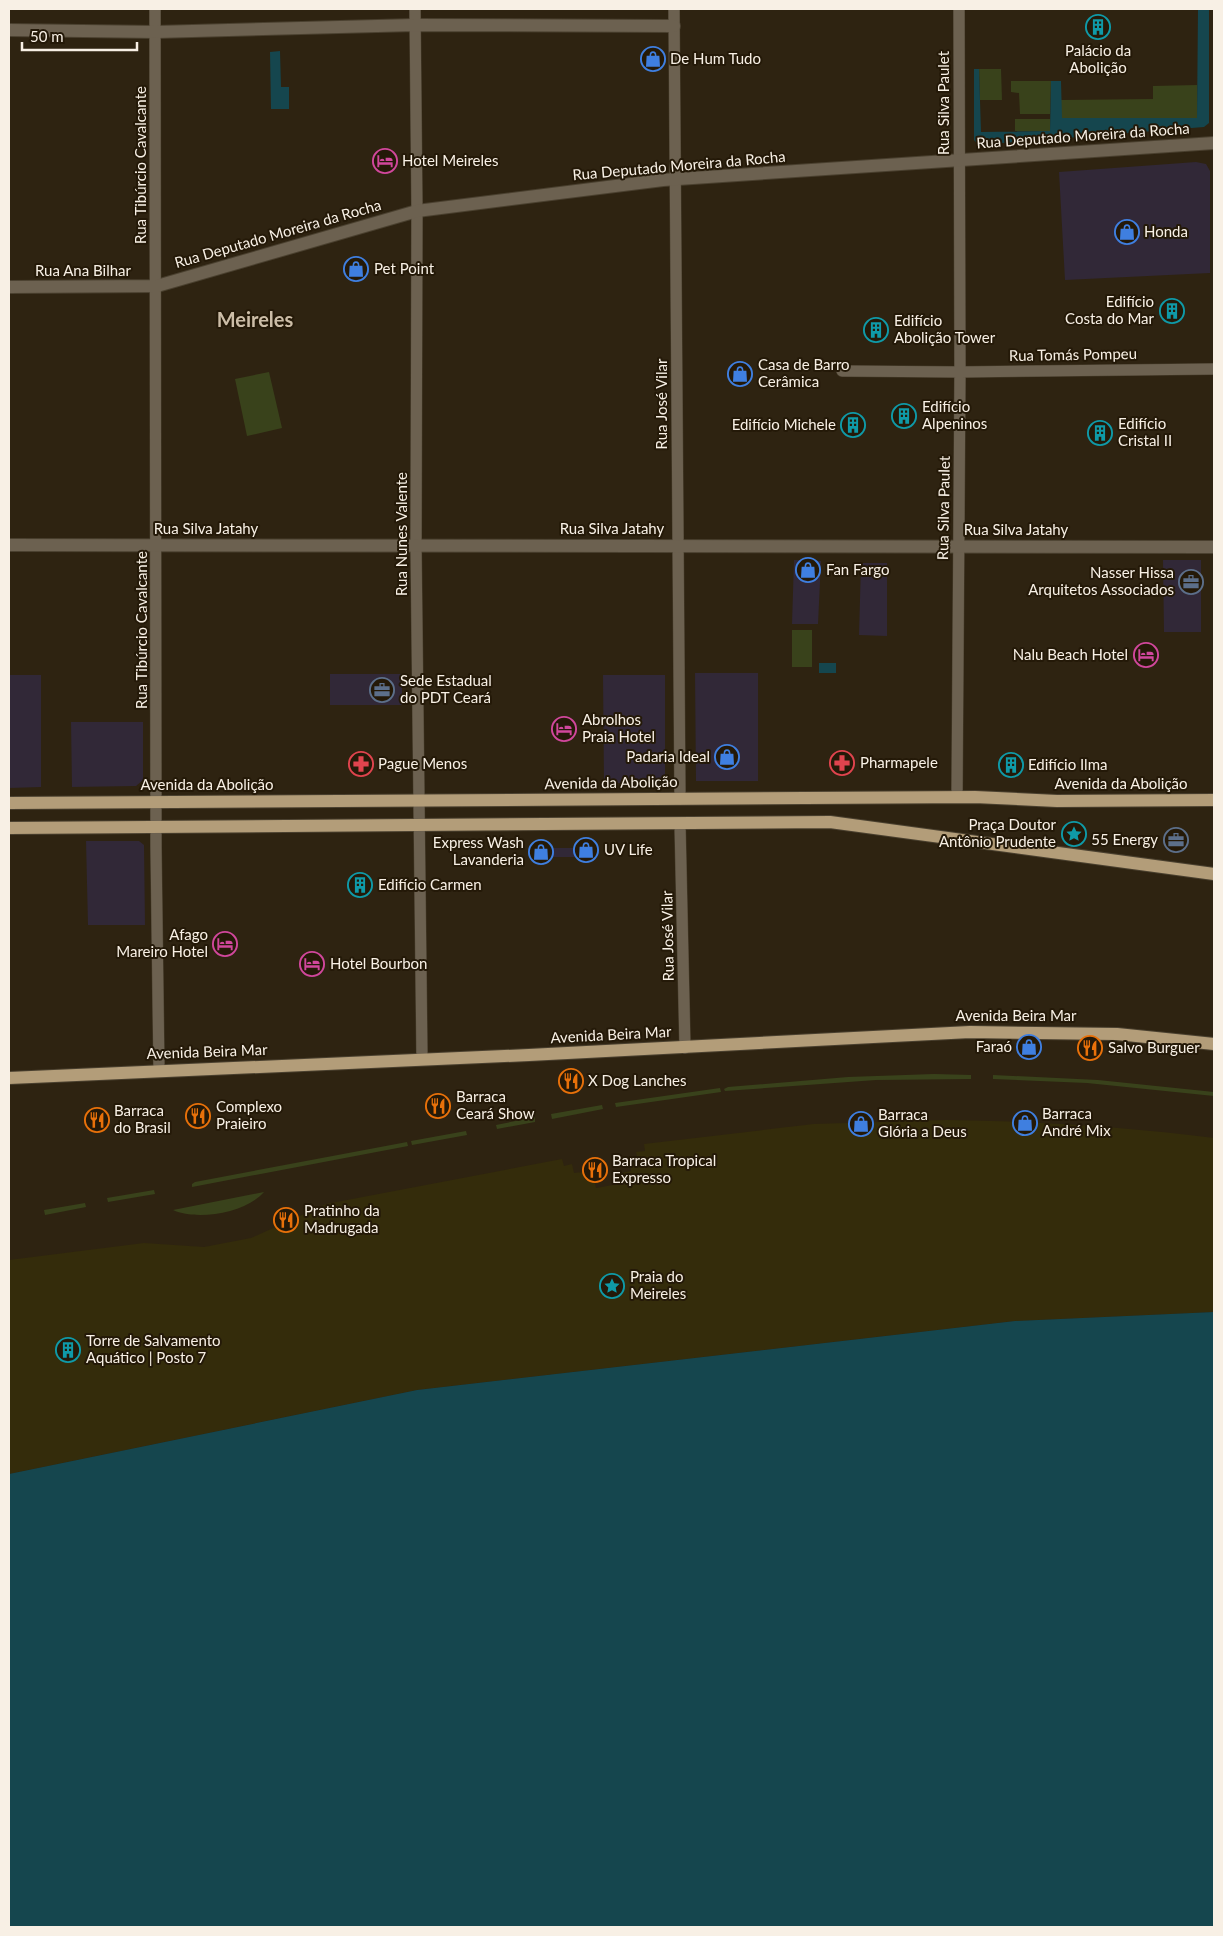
<svg xmlns="http://www.w3.org/2000/svg" width="1223" height="1936" font-family="Lato,sans-serif">
  <rect width="100%" height="100%" fill="#2e2311"/>
  <path fill="#312837" d="M1196 162 1206 164 1210 171V273L1065 280 1059 172Z
    M794 560 821 561 818 624H792Z
    M1163 560H1201V632H1164Z
    M861 563H887V636L859 635Z
    M695 673H758V781H696Z
    M330 674H402V705H330Z
    M9 675H41V787L9 788Z
    M665 675V777L658 783H604L603 675Z
    M71 722H143V780L136 786 72 787Z
    M86 841H139L144 845 145 925H88Z
    M537 848H589V857H537Z"/>
  <path fill="#39421b" d="M979 69H1001L1002 100H980Z
    M1011 81H1051L1050 114H1020L1019 93 1011 92Z
    M1197 85V118H1061V100L1153 99V86Z
    M1015 119H1050V131H1015Z
    M269 372 282 428 247 436 235 379Z
    M792 630H812V667H792Z
    M934 1074 971 1075V1079L876 1080 725 1091 724 1089 728 1087 848 1077Z
    M993 1075 1098 1080 1214 1092V1096L1087 1083 993 1079Z
    M720 1088 721 1092 616 1107 615 1103Z
    M602 1105 603 1109 552 1119 551 1114Z
    M535 1117V1122L497 1129 496 1125Z
    M466 1131 467 1135 412 1145 411 1141Z
    M407 1142 408 1146 192 1187V1184L195 1182Z
    M154 1190 155 1194 108 1202 107 1198Z
    M264 1192C246 1213 197 1221 173 1210Z
    M85 1203 86 1207 45 1215 44 1210Z"/>
  <path fill="#342c0b" d="M946 1120C1036 1121 1125 1127 1214 1138V1312L1015 1321 417 1390 9 1474V1260L144 1243 204 1247 251 1238 326 1204 562 1159 564 1166 572 1164 574 1173 583 1172 585 1180 594 1179 596 1188 624 1183 622 1173 631 1171 630 1162 638 1161 636 1152 645 1151 644 1144 814 1124Z"/>
  <path fill="#15464e" d="M1198 9H1209V123L1204 127 978 145 974 140V69H979L981 132 1050 131 1051 81H1061L1062 118H1197Z
    M280 51 281 87H289V109H271L270 52Z
    M819 663H836V673H819Z
    M1214 1312V1927H9V1474L417 1390 1015 1321Z"/>
  <g fill="none" stroke-linecap="round" stroke-linejoin="round">
    <defs>
      <path id="minor" d="M155 9 156 847 159 1071
        M415 9 417 211 416 545 422 1059
        M674 9 680 799
        M842 371 960 372 1214 369
        M957 797 960 372 959 9
        M680 824 685 1048"/>
      <path id="tertiary" d="M9 30 156 32 415 25 674 26
        M9 287 157 286 417 211 663 180 1214 143
        M9 545 1214 547"/>
      <path id="primary" d="M9 803 975 797 1057 801 1214 800
        M9 828 830 822 1214 874
        M9 1078 529 1055 970 1032 1117 1034 1214 1044"/>
    </defs>
    <use href="#minor" stroke="#4a402f" stroke-width="12"/>
    <use href="#tertiary" stroke="#4a402f" stroke-width="14"/>
    <use href="#primary" stroke="#4a402f" stroke-width="14"/>
    <use href="#minor" stroke="#6c6150" stroke-width="11"/>
    <use href="#tertiary" stroke="#6c6150" stroke-width="12"/>
    <use href="#primary" stroke="#b39d79" stroke-width="12"/>
  </g>
  <defs>
    <symbol id="building-ring" viewBox="-11 -11 22 22"><circle r="9.5" fill="#241908" stroke="#0f9aa8" stroke-width="1.5"/><path d="M-4-6H4V6H1V3H-1V6H-4ZM-2.5-4.3h1.7v1.8h-1.7ZM.8-4.3h1.7v1.8H.8ZM-2.5-1h1.7V.8h-1.7ZM.8-1h1.7V.8H.8Z" fill="#0f9aa8"/></symbol>
    <symbol id="shop-ring" viewBox="-11 -11 22 22"><circle r="9.5" fill="#241908" stroke="#3f7fe0" stroke-width="1.5"/><path d="M-5-2.5h2.3a2.7 3.5 0 0 1 5.4 0H5L5.5 6h-11ZM-1.5-2.5h3a1.5 2.3 0 0 0-3 0Z" fill="#3f7fe0"/></symbol>
    <symbol id="hotel-ring" viewBox="-11 -11 22 22"><circle r="9.5" fill="#241908" stroke="#d1479c" stroke-width="1.5"/><path d="M-6-4.5h1.5V1H6V5H4.5V3h-9V5H-6ZM-4 0a1.8 1.8 0 1 1 3.6 0ZM.5 0V-2.5h3Q6-2.5 6 0Z" fill="#d1479c"/></symbol>
    <symbol id="office-ring" viewBox="-11 -11 22 22"><circle r="9.5" fill="#241908" stroke="#5c6f8a" stroke-width="1.5"/><path d="M-6-3h4V-5.5h4V-3h4V5H-6ZM-1-4.5V-3h2v-1.5ZM-6 0V1H6V0Z" fill="#5c6f8a"/></symbol>
    <symbol id="pharmacy-ring" viewBox="-11 -11 22 22"><circle r="9.5" fill="#241908" stroke="#e0444e" stroke-width="1.5"/><path d="M-2-6h4v4h4v4h-4v4h-4v-4h-4v-4h4Z" fill="#e0444e"/></symbol>
    <symbol id="sight-ring" viewBox="-11 -11 22 22"><circle r="9.5" fill="#241908" stroke="#0f9aa8" stroke-width="1.5"/><path d="M0-6L1.8-2.2L6-1.7L2.9 1.2L3.7 5.4L0 3.3L-3.7 5.4L-2.9 1.2L-6-1.7L-1.8-2.2Z" fill="#0f9aa8"/></symbol>
    <symbol id="restaurant-ring" viewBox="-11 -11 22 22"><circle r="9.5" fill="#241908" stroke="#e8710a" stroke-width="1.5"/><path d="M-5-6h1v4h1v-4h1v4h1v-4h1v5L-1.5 .5V6h-2V.5L-5-1ZM5-6V6H3V1.5H1.5Q1.5-4 5-6Z" fill="#e8710a"/></symbol>
  </defs>
  <g fill-rule="evenodd">
    <use href="#building-ring" x="1084" y="13" width="28" height="28"/>
    <use href="#shop-ring" x="639" y="45" width="28" height="28"/>
    <use href="#hotel-ring" x="371" y="147" width="28" height="28"/>
    <use href="#shop-ring" x="1113" y="218" width="28" height="28"/>
    <use href="#shop-ring" x="342" y="255" width="28" height="28"/>
    <use href="#building-ring" x="1158" y="297" width="28" height="28"/>
    <use href="#building-ring" x="862" y="316" width="28" height="28"/>
    <use href="#shop-ring" x="726" y="360" width="28" height="28"/>
    <use href="#building-ring" x="890" y="402" width="28" height="28"/>
    <use href="#building-ring" x="839" y="411" width="28" height="28"/>
    <use href="#building-ring" x="1086" y="419" width="28" height="28"/>
    <use href="#shop-ring" x="794" y="556" width="28" height="28"/>
    <use href="#office-ring" x="1177" y="568" width="28" height="28"/>
    <use href="#hotel-ring" x="1132" y="641" width="28" height="28"/>
    <use href="#office-ring" x="368" y="676" width="28" height="28"/>
    <use href="#hotel-ring" x="550" y="715" width="28" height="28"/>
    <use href="#shop-ring" x="713" y="743" width="28" height="28"/>
    <use href="#pharmacy-ring" x="828" y="749" width="28" height="28"/>
    <use href="#pharmacy-ring" x="347" y="750" width="28" height="28"/>
    <use href="#building-ring" x="997" y="751" width="28" height="28"/>
    <use href="#sight-ring" x="1060" y="820" width="28" height="28"/>
    <use href="#office-ring" x="1162" y="826" width="28" height="28"/>
    <use href="#shop-ring" x="572" y="836" width="28" height="28"/>
    <use href="#shop-ring" x="527" y="838" width="28" height="28"/>
    <use href="#building-ring" x="346" y="871" width="28" height="28"/>
    <use href="#hotel-ring" x="211" y="930" width="28" height="28"/>
    <use href="#hotel-ring" x="298" y="950" width="28" height="28"/>
    <use href="#shop-ring" x="1015" y="1033" width="28" height="28"/>
    <use href="#restaurant-ring" x="1076" y="1034" width="28" height="28"/>
    <use href="#restaurant-ring" x="557" y="1067" width="28" height="28"/>
    <use href="#restaurant-ring" x="424" y="1092" width="28" height="28"/>
    <use href="#restaurant-ring" x="184" y="1102" width="28" height="28"/>
    <use href="#restaurant-ring" x="83" y="1106" width="28" height="28"/>
    <use href="#shop-ring" x="1011" y="1109" width="28" height="28"/>
    <use href="#shop-ring" x="847" y="1110" width="28" height="28"/>
    <use href="#restaurant-ring" x="581" y="1156" width="28" height="28"/>
    <use href="#restaurant-ring" x="272" y="1206" width="28" height="28"/>
    <use href="#sight-ring" x="598" y="1272" width="28" height="28"/>
    <use href="#building-ring" x="54" y="1336" width="28" height="28"/>
  </g>
  <g text-anchor="middle" stroke-width="4" stroke-linejoin="round" paint-order="stroke">
    <g font-size="15" fill="#f8f0e5" stroke="#241908" text-anchor="start">
      <text x="1098" y="56" text-anchor="middle">Palácio da<tspan x="1098" dy="17">Abolição</tspan></text>
      <text x="670" y="64">De Hum Tudo</text>
      <text x="402" y="166">Hotel Meireles</text>
      <text x="1144" y="237">Honda</text>
      <text x="374" y="274">Pet Point</text>
      <text x="1154" y="307" text-anchor="end">Edifício<tspan x="1154" dy="17">Costa do Mar</tspan></text>
      <text x="894" y="326">Edifício<tspan x="894" dy="17">Abolição Tower</tspan></text>
      <text x="758" y="370">Casa de Barro<tspan x="758" dy="17">Cerâmica</tspan></text>
      <text x="922" y="412">Edifício<tspan x="922" dy="17">Alpeninos</tspan></text>
      <text x="1118" y="429">Edifício<tspan x="1118" dy="17">Cristal II</tspan></text>
      <text x="836" y="430" text-anchor="end">Edifício Michele</text>
      <text x="826" y="575">Fan Fargo</text>
      <text x="1174" y="578" text-anchor="end">Nasser Hissa<tspan x="1174" dy="17">Arquitetos Associados</tspan></text>
      <text x="1128" y="660" text-anchor="end">Nalu Beach Hotel</text>
      <text x="400" y="686">Sede Estadual<tspan x="400" dy="17">do PDT Ceará</tspan></text>
      <text x="582" y="725">Abrolhos<tspan x="582" dy="17">Praia Hotel</tspan></text>
      <text x="710" y="762" text-anchor="end">Padaria Ideal</text>
      <text x="860" y="768">Pharmapele</text>
      <text x="378" y="769">Pague Menos</text>
      <text x="1028" y="770">Edifício Ilma</text>
      <text x="1056" y="830" text-anchor="end">Praça Doutor<tspan x="1056" dy="17">Antônio Prudente</tspan></text>
      <text x="1158" y="845" text-anchor="end">55 Energy</text>
      <text x="524" y="848" text-anchor="end">Express Wash<tspan x="524" dy="17">Lavanderia</tspan></text>
      <text x="604" y="855">UV Life</text>
      <text x="378" y="890">Edifício Carmen</text>
      <text x="208" y="940" text-anchor="end">Afago<tspan x="208" dy="17">Mareiro Hotel</tspan></text>
      <text x="330" y="969">Hotel Bourbon</text>
      <text x="1012" y="1052" text-anchor="end">Faraó</text>
      <text x="1108" y="1053">Salvo Burguer</text>
      <text x="588" y="1086">X Dog Lanches</text>
      <text x="456" y="1102">Barraca<tspan x="456" dy="17">Ceará Show</tspan></text>
      <text x="216" y="1112">Complexo<tspan x="216" dy="17">Praieiro</tspan></text>
      <text x="114" y="1116">Barraca<tspan x="114" dy="17">do Brasil</tspan></text>
      <text x="1042" y="1119">Barraca<tspan x="1042" dy="17">André Mix</tspan></text>
      <text x="878" y="1120">Barraca<tspan x="878" dy="17">Glória a Deus</tspan></text>
      <text x="612" y="1166">Barraca Tropical<tspan x="612" dy="17">Expresso</tspan></text>
      <text x="304" y="1216">Pratinho da<tspan x="304" dy="17">Madrugada</tspan></text>
      <text x="630" y="1282">Praia do<tspan x="630" dy="17">Meireles</tspan></text>
      <text x="86" y="1346">Torre de Salvamento<tspan x="86" dy="17">Aquático | Posto 7</tspan></text>
    </g>
    <g font-size="15" fill="#f8f0e5" stroke="#241908">
      <text transform="translate(944 103) rotate(-90)" y="5">Rua Silva Paulet</text>
      <text transform="translate(1083 136) rotate(-4)" y="5">Rua Deputado Moreira da Rocha</text>
      <text transform="translate(141 165) rotate(-90)" y="5">Rua Tibúrcio Cavalcante</text>
      <text transform="translate(679 166) rotate(-5)" y="5">Rua Deputado Moreira da Rocha</text>
      <text transform="translate(278 234) rotate(-16)" y="5">Rua Deputado Moreira da Rocha</text>
      <text x="83" y="276">Rua Ana Bilhar</text>
      <text transform="translate(1073 355) rotate(-1)" y="5">Rua Tomás Pompeu</text>
      <text transform="translate(662 404) rotate(-90)" y="5">Rua José Vilar</text>
      <text transform="translate(944 508) rotate(-89)" y="5">Rua Silva Paulet</text>
      <text x="206" y="534">Rua Silva Jatahy</text>
      <text x="612" y="534">Rua Silva Jatahy</text>
      <text x="1016" y="535">Rua Silva Jatahy</text>
      <text transform="translate(402 534) rotate(-90)" y="5">Rua Nunes Valente</text>
      <text transform="translate(142 630) rotate(-90)" y="5">Rua Tibúrcio Cavalcante</text>
      <text transform="translate(611 783) rotate(-1)" y="5">Avenida da Abolição</text>
      <text x="1121" y="789">Avenida da Abolição</text>
      <text x="207" y="790">Avenida da Abolição</text>
      <text transform="translate(668 936) rotate(-91)" y="5">Rua José Vilar</text>
      <text x="1016" y="1021">Avenida Beira Mar</text>
      <text transform="translate(611 1035) rotate(-3)" y="5">Avenida Beira Mar</text>
      <text transform="translate(207 1052) rotate(-2)" y="5">Avenida Beira Mar</text>
    </g>
    <g font-size="20" font-weight="bold" fill="#ccbda7" stroke="#241908">
      <text x="255" y="327">Meireles</text>
    </g>
  </g>
  <rect width="1223" height="1936" fill="none" stroke="#f8f0e5" stroke-width="20"/>
  <path d="M22 42v8h115v-8" fill="none" stroke="#f8f0e5" stroke-width="2.5"/>
  <text x="30" y="42" font-size="15" fill="#f8f0e5" stroke="#241908" stroke-width="4" paint-order="stroke">50 m</text>
</svg>
